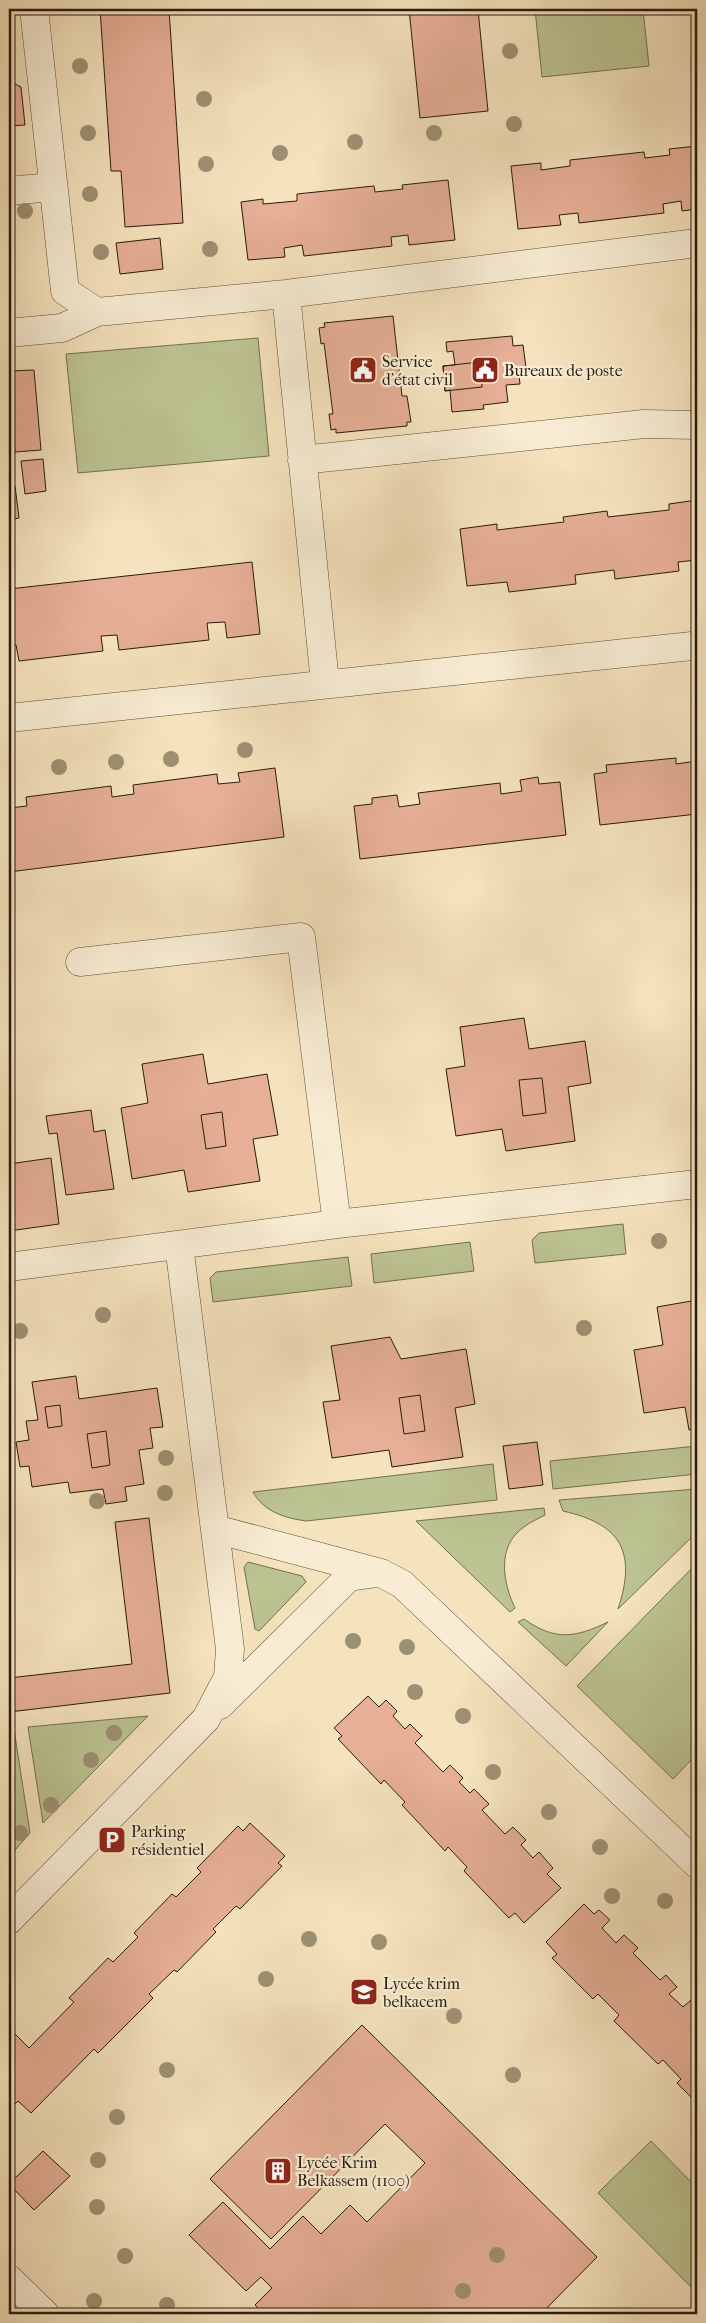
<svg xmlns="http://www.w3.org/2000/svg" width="706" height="2323" font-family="'IM FELL French Canon',serif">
  <rect width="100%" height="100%" fill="#f5e3bd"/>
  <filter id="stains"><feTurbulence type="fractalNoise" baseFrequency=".004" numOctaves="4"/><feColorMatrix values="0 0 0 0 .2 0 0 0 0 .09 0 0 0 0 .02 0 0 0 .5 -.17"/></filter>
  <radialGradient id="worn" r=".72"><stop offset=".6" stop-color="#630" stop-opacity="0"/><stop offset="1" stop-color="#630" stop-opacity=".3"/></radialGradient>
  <path fill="#bcc491" stroke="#727050" d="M535 9H643L649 66 542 77Z
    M258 338 269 456 78 473 66 354Z
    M623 1224 626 1254 535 1263 532 1240 539 1233Z
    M470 1242 474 1271 374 1283 371 1254Z
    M348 1257 352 1286 213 1302 210 1278 216 1272Z
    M697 1446V1474L553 1489 550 1461Z
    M493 1464 497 1500 306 1521C285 1518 264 1512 253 1492Z
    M697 1489V1532L618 1609C637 1552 621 1524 563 1511L559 1500Z
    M544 1508 545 1515C538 1519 530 1522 524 1527 496 1546 503 1583 515 1608L510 1612 416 1521Z
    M248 1562 302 1576 306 1582 259 1631 255 1629 244 1567Z
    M697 1563V1754L673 1779 577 1686Z
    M524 1619C555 1641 575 1638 608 1622L566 1666 518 1622Z
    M148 1716 43 1823 28 1727Z
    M9 1729H14L30 1833 9 1857Z
    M651 2141 697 2188V2293L598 2193Z"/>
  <path fill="#e6af96" stroke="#291b0f" d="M100 9H169L183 223 125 227 121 171H111Z
    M409 9H478L488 111 420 118Z
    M9 81 21 87 25 125 9 126Z
    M697 146V209L682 211 681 201 663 204 664 213 579 223 578 213 559 215 561 225 518 229 511 166 541 163V170L570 166V160L644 152 645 158 670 155 669 149Z
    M448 180 455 240 409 245 408 235 391 237 392 246 304 256 302 245 284 248 285 257 248 260 241 202 263 199V204L297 201V194L374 186 375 192 403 189 402 185Z
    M160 238 163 269 120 274 116 243Z
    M393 316 402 396H407L411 422H407V426L336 433V429L331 430 329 414H333L324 343 321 344 319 328 325 327 324 323Z
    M512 336 513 346 523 345 527 375H519L520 384 506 385 508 402 483 405 484 409 452 412 450 390 445 391 443 366 455 365 453 351 447 352 446 342Z
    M480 362 482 387 445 391 443 366Z
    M34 370 41 450 15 452 9 371Z
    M43 459 46 491 25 494 21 461Z
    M15 486 19 518 9 520V487Z
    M697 500V560L678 562 679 571 615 579 614 570 575 575 576 584 509 592 507 582 467 586 460 529 497 524V530L564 522 563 517 607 511 608 517 669 510V504Z
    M252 562 260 634 227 638 225 622 207 623 209 640 119 650 117 635 101 636 103 651 19 661 16 645 9 646V589Z
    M676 758V764L697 761V814L600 825 594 774 607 772 606 765Z
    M275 768 284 837 9 872V808L27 806 26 797 111 786 112 797 134 794 133 785 217 774 218 784 240 782 238 773Z
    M538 777 539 784 560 782 566 835 360 859 354 806 372 804V798L397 795 399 807 420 804 418 793 500 783 501 794 522 791 520 780Z
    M524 1018 529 1049 585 1041 591 1083 568 1087 575 1141 506 1151 502 1129 456 1136 446 1069 465 1066 460 1027Z
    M203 1054 208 1084 267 1074 278 1135 253 1139 260 1181 188 1192 184 1170 132 1179 121 1108 148 1103 142 1064Z
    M542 1078 546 1113 523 1116 519 1080Z
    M91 1110 94 1132 105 1130 114 1189 66 1195 57 1133 49 1134 46 1116Z
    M222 1112 226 1146 206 1149 201 1115Z
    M51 1158 59 1224 9 1231V1164Z
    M697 1300V1428L689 1430 685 1407 644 1413 634 1350 663 1345 657 1307Z
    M390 1337 401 1359 466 1349 475 1404 455 1408 463 1457 392 1467 389 1450 332 1458 323 1402 340 1400 331 1346Z
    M76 1376 79 1399 157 1388 163 1427 150 1428 153 1448 139 1450 144 1484 125 1487 127 1501 106 1504 103 1489 70 1493 68 1482 32 1487 29 1466 20 1467 16 1442 29 1440 26 1421 38 1420 32 1382Z
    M420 1395 425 1431 404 1434 399 1398Z
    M60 1405 62 1426 48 1428 45 1407Z
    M106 1431 110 1465 92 1468 87 1434Z
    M537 1442 543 1485 509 1489 503 1446Z
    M149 1518 170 1693 9 1712V1678L132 1664 115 1522Z
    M368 1696 379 1707 386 1700 397 1711 393 1716 405 1729 410 1724 422 1736 415 1743 443 1772 450 1765 463 1778 459 1782 470 1793 474 1789 489 1804 482 1810 505 1834 513 1827 526 1840 521 1845 533 1858 539 1852 553 1868 547 1874 561 1888 524 1923 515 1913 509 1918 464 1871 467 1867 448 1847 445 1851 402 1805 405 1802 384 1780 381 1784 338 1739 342 1736 334 1728Z
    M250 1823 285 1856 278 1863 282 1866 240 1909 236 1906 213 1929 216 1932 177 1972 174 1970 149 1994 153 1998 98 2053 94 2049 31 2113 18 2101 11 2108 9 2106V2028L29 2048 74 2002 69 1998 108 1958 113 1962 138 1937 134 1933 172 1894 176 1897 201 1872 197 1868 238 1826 243 1831Z
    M584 1904 594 1914 599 1910 610 1920 602 1928 616 1943 624 1935 638 1948 633 1953 660 1980 666 1975 677 1987 669 1994 683 2007 691 2000 697 2006V2103L677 2083 681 2079 663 2060 658 2064 614 2021 619 2015 598 1994 593 1999 552 1958 557 1954 546 1942Z
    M362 2025 597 2257 541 2314H264L255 2305 272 2288 261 2277 246 2291 189 2235 223 2202 270 2249 303 2216 321 2234 350 2205 367 2222 425 2163 385 2124 271 2239 210 2179Z
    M43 2151 70 2176 34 2210 9 2184Z"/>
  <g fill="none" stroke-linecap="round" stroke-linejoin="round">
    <defs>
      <path id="minor" d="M34 9 65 291 97 312 286 294 697 243
        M9 191 52 187
        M286 294 325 683
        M9 333 62 328 97 312
        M302 460 644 424 697 425
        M9 718 692 646
        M80 962 301 937 337 1224
        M9 1267 337 1224 697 1184
        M215 1529 381 1573 402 1584 697 1864
        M220 1705 349 1577 377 1573
        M9 1920 206 1719 228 1677 230 1649 179 1245
        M9 2279 45 2314"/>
    </defs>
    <use href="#minor" stroke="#5c4d3a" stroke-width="29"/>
    <use href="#minor" stroke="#f8edd4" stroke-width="28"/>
  </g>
  <g fill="#9d9173">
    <circle cx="510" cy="51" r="8"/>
    <circle cx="80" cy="66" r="8"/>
    <circle cx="204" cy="99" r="8"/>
    <circle cx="514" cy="124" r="8"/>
    <circle cx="88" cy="133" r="8"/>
    <circle cx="434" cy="133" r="8"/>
    <circle cx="355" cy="142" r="8"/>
    <circle cx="280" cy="153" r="8"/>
    <circle cx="206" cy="164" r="8"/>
    <circle cx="90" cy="194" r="8"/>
    <circle cx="25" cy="211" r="8"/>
    <circle cx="210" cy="249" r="8"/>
    <circle cx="101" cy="252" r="8"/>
    <circle cx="245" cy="750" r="8"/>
    <circle cx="171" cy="759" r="8"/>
    <circle cx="116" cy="762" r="8"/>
    <circle cx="59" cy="767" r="8"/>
    <circle cx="659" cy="1241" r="8"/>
    <circle cx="103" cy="1315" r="8"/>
    <circle cx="584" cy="1328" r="8"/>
    <circle cx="20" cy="1331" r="8"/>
    <circle cx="166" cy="1458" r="8"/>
    <circle cx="165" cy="1493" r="8"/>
    <circle cx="97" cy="1501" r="8"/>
    <circle cx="353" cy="1641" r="8"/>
    <circle cx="407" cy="1647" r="8"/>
    <circle cx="415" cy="1692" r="8"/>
    <circle cx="463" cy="1716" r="8"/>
    <circle cx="114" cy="1733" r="8"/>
    <circle cx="91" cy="1760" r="8"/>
    <circle cx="493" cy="1772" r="8"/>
    <circle cx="51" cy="1805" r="8"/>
    <circle cx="549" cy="1812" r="8"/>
    <circle cx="20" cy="1833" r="8"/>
    <circle cx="600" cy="1847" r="8"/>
    <circle cx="612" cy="1896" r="8"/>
    <circle cx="665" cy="1901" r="8"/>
    <circle cx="309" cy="1939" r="8"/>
    <circle cx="379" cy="1942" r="8"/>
    <circle cx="266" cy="1979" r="8"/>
    <circle cx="454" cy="2016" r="8"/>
    <circle cx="167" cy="2070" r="8"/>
    <circle cx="513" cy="2075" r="8"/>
    <circle cx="117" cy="2117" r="8"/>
    <circle cx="98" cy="2160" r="8"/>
    <circle cx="97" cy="2207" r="8"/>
    <circle cx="497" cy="2255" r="8"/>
    <circle cx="125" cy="2256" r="8"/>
    <circle cx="463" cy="2291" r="8"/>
    <circle cx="94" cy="2301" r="8"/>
    <circle cx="167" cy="2305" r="8"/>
  </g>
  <defs>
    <symbol id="civic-square" viewBox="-11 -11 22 22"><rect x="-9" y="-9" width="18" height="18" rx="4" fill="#8f2418" stroke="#f8edd4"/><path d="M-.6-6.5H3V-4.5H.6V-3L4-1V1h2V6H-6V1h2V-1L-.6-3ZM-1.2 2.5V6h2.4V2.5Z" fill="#fff"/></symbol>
    <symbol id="parking-square" viewBox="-11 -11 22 22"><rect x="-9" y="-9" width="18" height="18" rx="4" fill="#8f2418" stroke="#f8edd4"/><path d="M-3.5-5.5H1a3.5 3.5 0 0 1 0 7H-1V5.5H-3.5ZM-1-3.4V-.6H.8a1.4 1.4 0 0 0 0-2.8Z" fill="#fff"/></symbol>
    <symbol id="school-square" viewBox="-11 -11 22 22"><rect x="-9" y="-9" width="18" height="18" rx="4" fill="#8f2418" stroke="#f8edd4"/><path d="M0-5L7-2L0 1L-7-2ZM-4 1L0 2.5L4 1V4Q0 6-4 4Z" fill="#fff"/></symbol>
    <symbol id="building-square" viewBox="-11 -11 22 22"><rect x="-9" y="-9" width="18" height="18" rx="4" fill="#8f2418" stroke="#f8edd4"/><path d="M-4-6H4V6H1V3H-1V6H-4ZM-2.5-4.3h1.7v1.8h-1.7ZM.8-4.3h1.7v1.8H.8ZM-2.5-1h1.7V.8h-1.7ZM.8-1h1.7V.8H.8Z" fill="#fff"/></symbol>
  </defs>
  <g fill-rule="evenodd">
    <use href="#civic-square" x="347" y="354" width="32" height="32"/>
    <use href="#civic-square" x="469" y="354" width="32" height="32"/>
    <use href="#parking-square" x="96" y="1824" width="32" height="32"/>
    <use href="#school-square" x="348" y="1976" width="32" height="32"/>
    <use href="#building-square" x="262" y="2155" width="32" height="32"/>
  </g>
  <g text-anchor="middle" stroke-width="4.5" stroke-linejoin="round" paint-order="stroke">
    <g font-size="16" fill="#291b0f" stroke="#f8edd4" text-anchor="start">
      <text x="382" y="367">Service<tspan x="382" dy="18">d'état civil</tspan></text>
      <text x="504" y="376">Bureaux de poste</text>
      <text x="131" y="1837">Parking<tspan x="131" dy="18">résidentiel</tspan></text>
      <text x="383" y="1989">Lycée krim<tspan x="383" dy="18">belkacem</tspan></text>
      <text x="297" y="2168">Lycée Krim<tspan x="297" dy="18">Belkassem (1100)</tspan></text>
    </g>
  </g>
  <rect width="706" height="2323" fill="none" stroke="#f5e3bd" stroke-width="30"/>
  <rect x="10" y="10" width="686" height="2303" fill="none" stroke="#291b0f" stroke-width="2.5"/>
  <rect x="15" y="15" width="676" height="2293" fill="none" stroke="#291b0f"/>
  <rect width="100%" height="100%" filter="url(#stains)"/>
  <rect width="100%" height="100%" fill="url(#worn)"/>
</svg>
